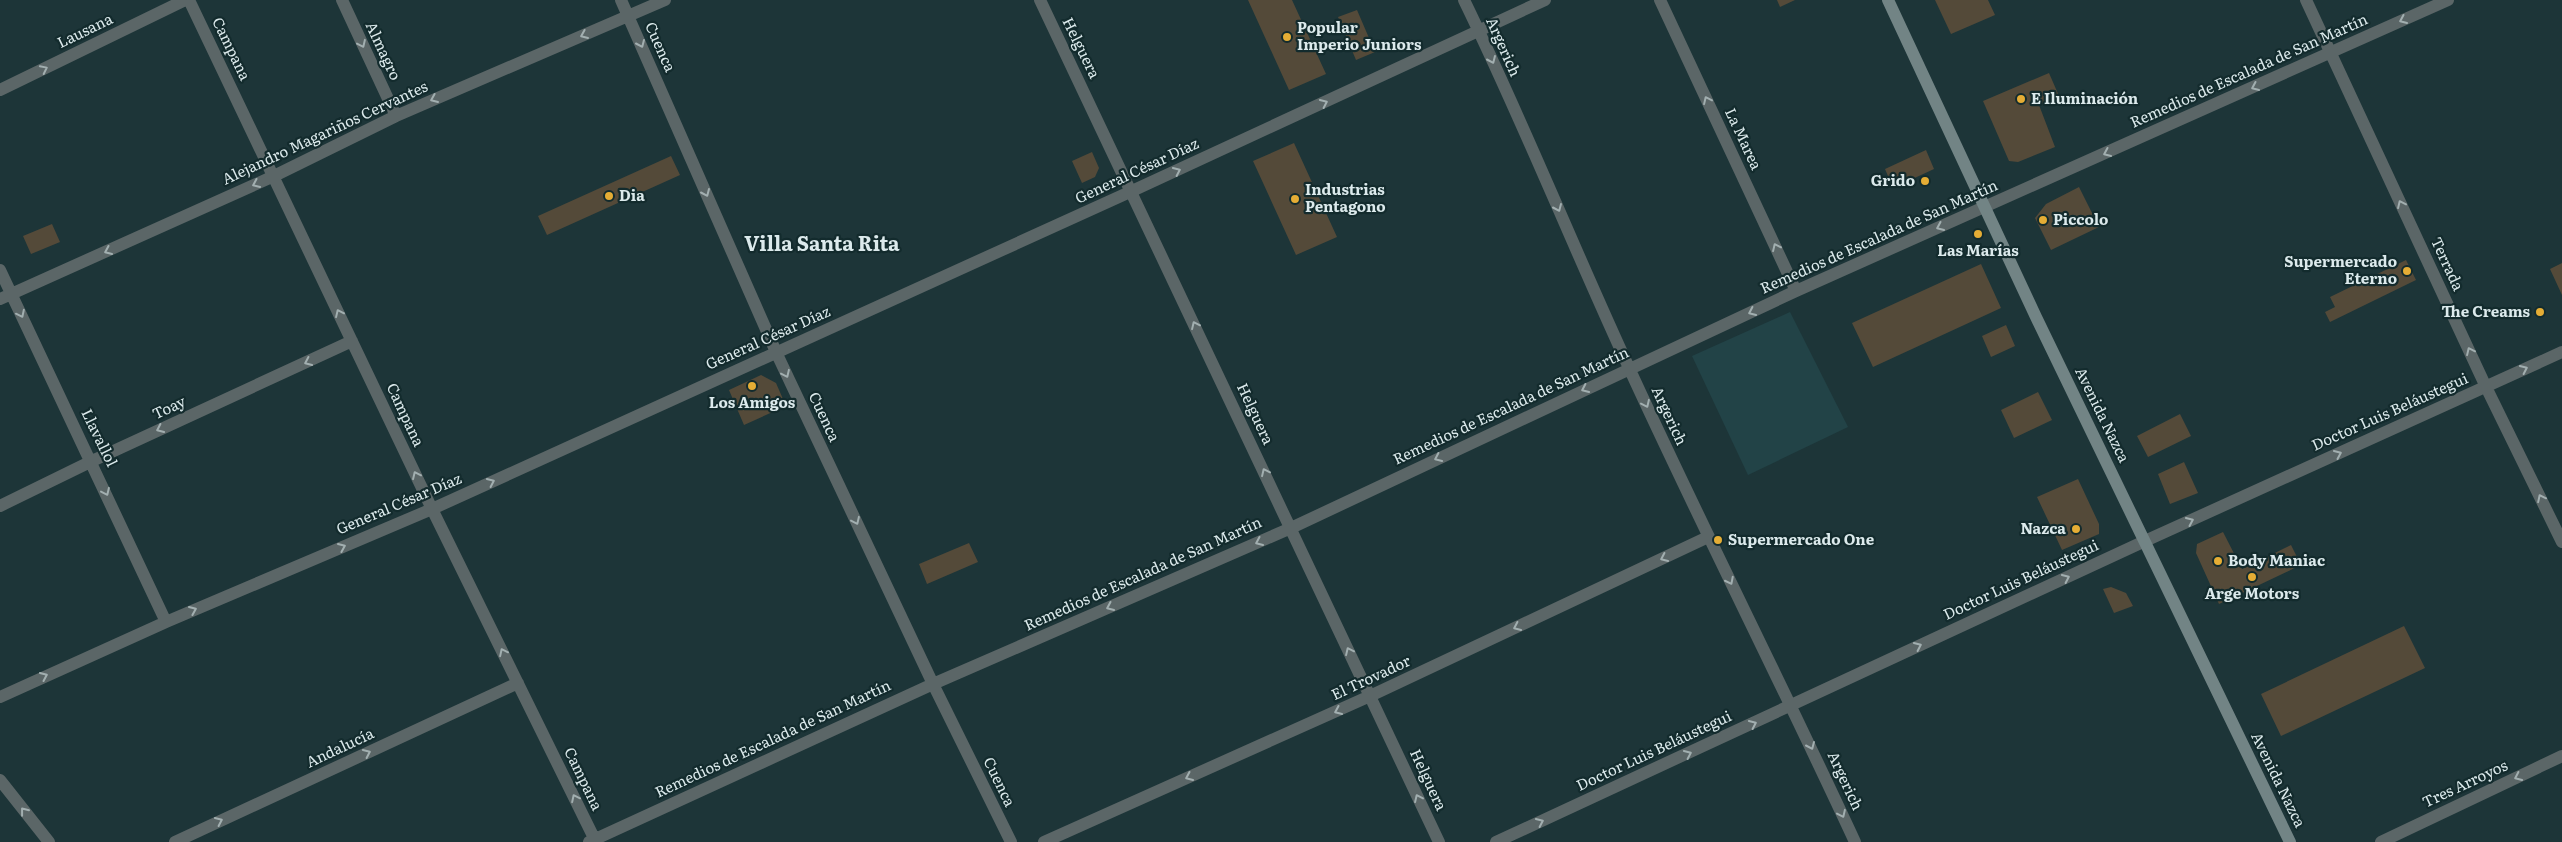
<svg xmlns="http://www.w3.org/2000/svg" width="2562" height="842" font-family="Literata,serif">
  <rect width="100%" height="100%" fill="#1d3538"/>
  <path fill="#224347" d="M1790 312 1848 427 1748 475 1692 356Z"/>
  <path fill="#544a39" d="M1248 0H1292L1326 74 1289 90Z
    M1777 0H1795L1780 7Z
    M1935 0H1988L1995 15 1951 34Z
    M1357 10 1375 52 1356 60 1338 17Z
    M2049 73 2059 96 2039 105 2055 147 2018 162 2009 161 1983 101Z
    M1294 143 1337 237 1296 255 1253 161Z
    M1926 150 1934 169 1893 188 1885 169Z
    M1092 152 1099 168 1095 177 1082 183 1072 161Z
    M671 156 680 175 547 235 538 216Z
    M2079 187 2099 227 2051 250 2035 218 2046 204Z
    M52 224 60 242 31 254 23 236Z
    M2406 260 2416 280 2330 322 2325 312 2335 307 2330 297Z
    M2562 263V295L2550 269Z
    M1981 264 2001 308 1873 367 1852 323Z
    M2006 325 2015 346 1991 357 1982 336Z
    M761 375 776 383 786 406 744 425 729 390Z
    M2038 392 2052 420 2014 438 2001 410Z
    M2180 414 2191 436 2148 457 2137 436Z
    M2184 462 2198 493 2170 504 2158 474Z
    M2078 479 2099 524V534L2062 550 2037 497Z
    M2223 532 2242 569 2291 545 2301 565 2219 604 2196 553 2197 544Z
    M969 543 978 562 927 584 919 564Z
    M2111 587 2126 593 2133 606 2114 613 2103 589Z
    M2404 626 2425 668 2281 736 2261 694Z"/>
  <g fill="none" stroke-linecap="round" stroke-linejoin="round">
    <path stroke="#5b6667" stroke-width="12" d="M189 0 432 509 596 842
      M342 0 396 116
      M621 0 776 352 933 684 1011 842
      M1040 0 1439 842
      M1464 0C1523 121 1573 247 1630 370 1703 529 1782 684 1855 842
      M1660 0 1796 291
      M2306 0 2486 387 2562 542
      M0 90 185 0
      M0 270 166 622
      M0 299 274 176 396 116 665 0
      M0 506 92 461 352 341
      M0 697 166 622 432 509 1132 191 1545 0
      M0 780 49 842
      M175 842 518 683
      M589 842 933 684 1291 528 1796 291 2448 0
      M1044 842 1370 696 1708 537
      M1496 842 2145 541 2562 352
      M2381 842 2562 756"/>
    <path stroke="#728485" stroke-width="12" d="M1888 0 2036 317 2290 842"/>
  </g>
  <defs><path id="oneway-chevron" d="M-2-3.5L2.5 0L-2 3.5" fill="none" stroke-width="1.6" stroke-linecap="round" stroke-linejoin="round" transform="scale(1.25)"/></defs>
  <g stroke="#a2afb0">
    <use href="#oneway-chevron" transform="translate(2403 20) rotate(156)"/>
    <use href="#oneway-chevron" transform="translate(584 35) rotate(157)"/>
    <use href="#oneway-chevron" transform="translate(362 44) rotate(65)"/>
    <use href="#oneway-chevron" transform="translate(641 44) rotate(66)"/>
    <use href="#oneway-chevron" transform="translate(1492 60) rotate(66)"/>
    <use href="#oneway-chevron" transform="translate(44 69) rotate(-26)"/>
    <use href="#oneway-chevron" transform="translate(2255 87) rotate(156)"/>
    <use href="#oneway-chevron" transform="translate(434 99) rotate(157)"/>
    <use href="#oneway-chevron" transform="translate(1707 100) rotate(-115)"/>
    <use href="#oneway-chevron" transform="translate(1324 103) rotate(-25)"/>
    <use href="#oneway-chevron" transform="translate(2107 153) rotate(156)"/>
    <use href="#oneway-chevron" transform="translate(1177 171) rotate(-25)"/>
    <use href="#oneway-chevron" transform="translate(256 184) rotate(156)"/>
    <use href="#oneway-chevron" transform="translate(706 193) rotate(66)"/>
    <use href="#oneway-chevron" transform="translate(2401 204) rotate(-115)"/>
    <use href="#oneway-chevron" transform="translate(1558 208) rotate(66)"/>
    <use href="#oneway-chevron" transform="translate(1940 227) rotate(156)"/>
    <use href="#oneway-chevron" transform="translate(1776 247) rotate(-115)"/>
    <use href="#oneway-chevron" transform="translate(108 251) rotate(156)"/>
    <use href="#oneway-chevron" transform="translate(1752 312) rotate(155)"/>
    <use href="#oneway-chevron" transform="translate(339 313) rotate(-115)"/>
    <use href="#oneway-chevron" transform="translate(21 314) rotate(64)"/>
    <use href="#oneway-chevron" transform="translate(1195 325) rotate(-115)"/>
    <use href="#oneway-chevron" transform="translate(2470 351) rotate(-115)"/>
    <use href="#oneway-chevron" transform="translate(308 362) rotate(155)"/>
    <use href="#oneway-chevron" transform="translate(2524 369) rotate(-25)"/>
    <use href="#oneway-chevron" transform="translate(786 374) rotate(65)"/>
    <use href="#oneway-chevron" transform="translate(1585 389) rotate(155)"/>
    <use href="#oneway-chevron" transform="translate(1646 404) rotate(65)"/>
    <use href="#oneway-chevron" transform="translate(160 429) rotate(155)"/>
    <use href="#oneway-chevron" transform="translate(2338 454) rotate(-24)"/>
    <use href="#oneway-chevron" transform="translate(1438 458) rotate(155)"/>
    <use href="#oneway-chevron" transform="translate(1265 472) rotate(-115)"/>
    <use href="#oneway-chevron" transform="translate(416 475) rotate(-115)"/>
    <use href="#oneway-chevron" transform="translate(491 482) rotate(-25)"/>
    <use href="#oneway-chevron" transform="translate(106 492) rotate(65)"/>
    <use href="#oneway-chevron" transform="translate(2541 498) rotate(-116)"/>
    <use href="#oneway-chevron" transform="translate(856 521) rotate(65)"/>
    <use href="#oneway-chevron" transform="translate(2190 521) rotate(-24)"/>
    <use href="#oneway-chevron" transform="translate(1259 542) rotate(156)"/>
    <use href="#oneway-chevron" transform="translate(342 547) rotate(-23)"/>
    <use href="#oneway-chevron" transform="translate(1664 558) rotate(155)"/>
    <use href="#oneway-chevron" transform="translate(2066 578) rotate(-25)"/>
    <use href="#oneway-chevron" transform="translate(1730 581) rotate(63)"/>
    <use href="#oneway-chevron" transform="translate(1110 607) rotate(156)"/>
    <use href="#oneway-chevron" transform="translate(193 610) rotate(-23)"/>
    <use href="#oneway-chevron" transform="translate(1517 627) rotate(155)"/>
    <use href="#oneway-chevron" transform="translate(1918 646) rotate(-25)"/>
    <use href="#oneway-chevron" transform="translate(1349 651) rotate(-115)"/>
    <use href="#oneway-chevron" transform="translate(503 652) rotate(-116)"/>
    <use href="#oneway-chevron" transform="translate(44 676) rotate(-24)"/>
    <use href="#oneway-chevron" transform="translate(1338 711) rotate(156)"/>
    <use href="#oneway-chevron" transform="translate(1753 724) rotate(-25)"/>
    <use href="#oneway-chevron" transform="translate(1811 746) rotate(66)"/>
    <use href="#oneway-chevron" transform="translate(367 753) rotate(-25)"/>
    <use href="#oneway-chevron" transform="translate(1688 754) rotate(-25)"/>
    <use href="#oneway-chevron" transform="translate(1189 777) rotate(156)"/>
    <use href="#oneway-chevron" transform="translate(2518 777) rotate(155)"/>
    <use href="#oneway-chevron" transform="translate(575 798) rotate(-116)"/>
    <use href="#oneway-chevron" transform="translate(1418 798) rotate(-115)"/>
    <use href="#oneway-chevron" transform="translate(24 811) rotate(-128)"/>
    <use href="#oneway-chevron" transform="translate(1842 814) rotate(65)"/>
    <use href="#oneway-chevron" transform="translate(219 821) rotate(-25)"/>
    <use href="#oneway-chevron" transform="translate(1540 822) rotate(-25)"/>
  </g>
  <g fill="#e5ad35" stroke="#132b2d" stroke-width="2">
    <circle cx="1287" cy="37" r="5"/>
    <circle cx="2021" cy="99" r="5"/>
    <circle cx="1925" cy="181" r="5"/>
    <circle cx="609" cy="196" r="5"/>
    <circle cx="1295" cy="199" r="5"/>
    <circle cx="2043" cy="220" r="5"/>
    <circle cx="1978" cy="234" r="5"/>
    <circle cx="2407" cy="271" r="5"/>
    <circle cx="2540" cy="312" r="5"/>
    <circle cx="752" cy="386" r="5"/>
    <circle cx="2076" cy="529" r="5"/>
    <circle cx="1718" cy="540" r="5"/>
    <circle cx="2218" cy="561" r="5"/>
    <circle cx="2252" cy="577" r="5"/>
  </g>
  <g text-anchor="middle" stroke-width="4.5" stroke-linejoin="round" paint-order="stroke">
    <g font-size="15" font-weight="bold" fill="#dceaec" stroke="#132b2d" text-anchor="start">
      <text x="1297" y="33">Popular<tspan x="1297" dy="17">Imperio Juniors</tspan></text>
      <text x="2031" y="104">E Iluminación</text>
      <text x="1915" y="186" text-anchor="end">Grido</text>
      <text x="1305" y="195">Industrias<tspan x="1305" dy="17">Pentagono</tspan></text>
      <text x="619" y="201">Dia</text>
      <text x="2053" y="225">Piccolo</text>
      <text x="1978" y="256" text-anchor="middle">Las Marías</text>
      <text x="2397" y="267" text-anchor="end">Supermercado<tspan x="2397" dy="17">Eterno</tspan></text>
      <text x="2530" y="317" text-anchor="end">The Creams</text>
      <text x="752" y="408" text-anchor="middle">Los Amigos</text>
      <text x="2066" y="534" text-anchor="end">Nazca</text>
      <text x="1728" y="545">Supermercado One</text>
      <text x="2228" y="566">Body Maniac</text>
      <text x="2252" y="599" text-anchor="middle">Arge Motors</text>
    </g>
    <g font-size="15" fill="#dceaec" stroke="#132b2d">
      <text transform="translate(85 31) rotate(-26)" y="5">Lausana</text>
      <text transform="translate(660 47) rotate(66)" y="5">Cuenca</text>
      <text transform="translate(1503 47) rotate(66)" y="5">Argerich</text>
      <text transform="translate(1081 48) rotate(64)" y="5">Helguera</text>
      <text transform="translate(231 49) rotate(64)" y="5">Campana</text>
      <text transform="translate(383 51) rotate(65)" y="5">Almagro</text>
      <text transform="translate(2249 71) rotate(-24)" y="5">Remedios de Escalada de San Martín</text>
      <text transform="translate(325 133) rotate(-25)" y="5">Alejandro Magariños Cervantes</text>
      <text transform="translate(1743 139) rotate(65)" y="5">La Marea</text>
      <text transform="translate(1137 171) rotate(-25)" y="5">General César Díaz</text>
      <text transform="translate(1879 237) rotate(-24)" y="5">Remedios de Escalada de San Martín</text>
      <text transform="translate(2447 264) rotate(65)" y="5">Terrada</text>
      <text transform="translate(768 338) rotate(-24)" y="5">General César Díaz</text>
      <text transform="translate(1511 406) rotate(-25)" y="5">Remedios de Escalada de San Martín</text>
      <text transform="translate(169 408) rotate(-25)" y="5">Toay</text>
      <text transform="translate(2390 412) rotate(-24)" y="5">Doctor Luis Beláustegui</text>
      <text transform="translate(1255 414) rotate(65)" y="5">Helguera</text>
      <text transform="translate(405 415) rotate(65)" y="5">Campana</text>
      <text transform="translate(2102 415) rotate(64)" y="5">Avenida Nazca</text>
      <text transform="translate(1669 416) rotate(65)" y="5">Argerich</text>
      <text transform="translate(824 417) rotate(65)" y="5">Cuenca</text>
      <text transform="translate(99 438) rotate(64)" y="5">Llavallol</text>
      <text transform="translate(399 504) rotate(-23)" y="5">General César Díaz</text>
      <text transform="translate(1143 574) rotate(-24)" y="5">Remedios de Escalada de San Martín</text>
      <text transform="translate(2021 580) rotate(-25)" y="5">Doctor Luis Beláustegui</text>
      <text transform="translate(1371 678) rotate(-25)" y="5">El Trovador</text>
      <text transform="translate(773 739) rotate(-25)" y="5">Remedios de Escalada de San Martín</text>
      <text transform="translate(340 748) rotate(-25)" y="5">Andalucía</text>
      <text transform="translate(1654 751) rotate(-25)" y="5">Doctor Luis Beláustegui</text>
      <text transform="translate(583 779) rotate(64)" y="5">Campana</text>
      <text transform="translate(1428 780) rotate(65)" y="5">Helguera</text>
      <text transform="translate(2278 780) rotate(64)" y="5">Avenida Nazca</text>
      <text transform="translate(1845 781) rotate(65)" y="5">Argerich</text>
      <text transform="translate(999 782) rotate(64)" y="5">Cuenca</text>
      <text transform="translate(2465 784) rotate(-25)" y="5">Tres Arroyos</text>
    </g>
    <g font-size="20" font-weight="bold" fill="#dceaec" stroke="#132b2d">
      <text x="822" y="251">Villa Santa Rita</text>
    </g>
  </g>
</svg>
